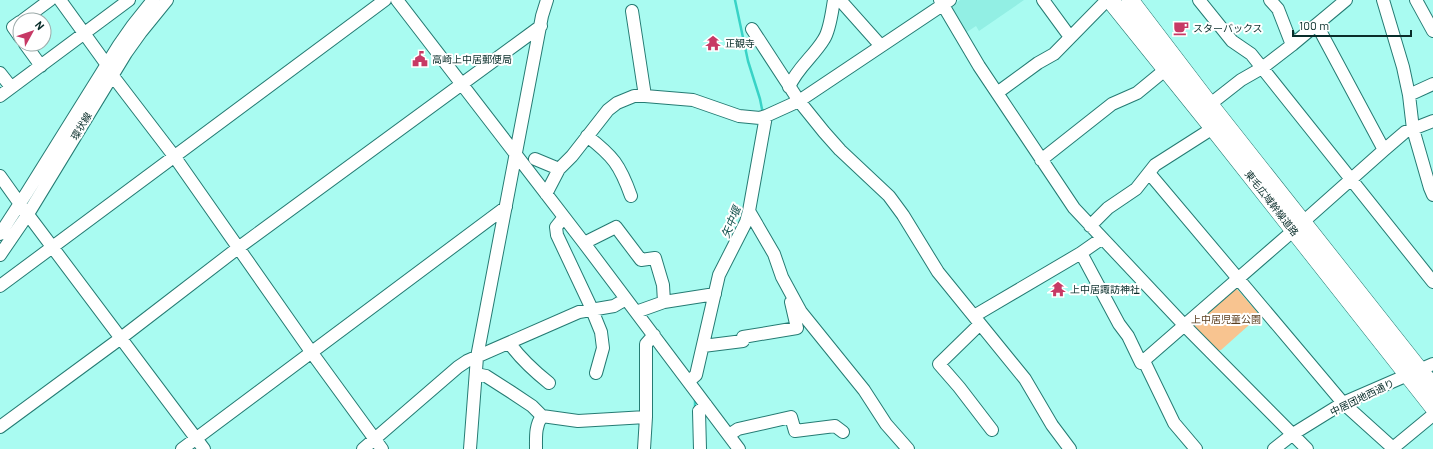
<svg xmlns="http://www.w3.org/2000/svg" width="1433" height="449" font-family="Barlow,'Noto Sans JP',sans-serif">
  <rect width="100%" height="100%" fill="#a9fbf1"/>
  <path fill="#92efe4" d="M960 0H1024L979 31 976 26 964 34 951 10 952 6Z"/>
  <path fill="#f8c490" d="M1231 288 1237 289 1258 313V317L1221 350 1215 351 1193 327 1194 321Z"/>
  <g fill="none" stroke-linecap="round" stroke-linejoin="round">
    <path stroke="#38d3c6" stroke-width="2.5" d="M735 0 748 61 760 99 763 114
      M695 398V409"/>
    <defs>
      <path id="minor" d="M60 0 107 65
        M397 0 584 243 739 449
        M840 0 881 46
        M940 0 979 66 1074 208 1185 326 1307 449
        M1043 0 1070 37
        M1199 0 1232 41 1251 54 1433 282
        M1270 0 1278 9 1292 45
        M1383 0 1403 67 1409 95 1413 129 1430 188 1433 195
        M1416 0 1433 31
        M632 11 645 96
        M23 20 50 0
        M20 22 13 27 20 37
        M1317 25 1384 150
        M752 29 799 101 824 132 840 150 889 196 903 215 938 272 1025 379 1052 425 1070 449
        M25 44 41 66
        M0 73 11 87
        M112 75 174 156 312 353 382 449
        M789 87C797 68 814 56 824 39 830 30 832 11 834 0
        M997 93 1038 63 1054 54 1107 0
        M1409 95 1433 84
        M0 96 129 0
        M1204 109 1241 80 1262 68 1292 45 1346 0
        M587 136C613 156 620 165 631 196
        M535 159 559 169
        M1041 160 1112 104 1137 93 1165 70
        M1149 173 1343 403 1394 449
        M0 176 20 204 204 449
        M546 194 559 169 572 156 608 110 617 103 634 96H645L693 100 739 116 760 118 766 116 799 101 950 0
        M749 211 774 254 782 277 801 312 864 390 886 424 908 449
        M564 217 556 227 557 235 590 305 601 332 603 348 596 373
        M1303 222 1384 150 1405 132 1433 121
        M1090 226 1108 208 1136 189 1155 165 1213 128
        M0 234 26 194 119 45 133 25 153 0
        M584 243 616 227 641 260 655 258 663 285 664 302
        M1081 253 1119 324 1128 336 1141 363 1294 230
        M0 255 28 214 126 53 141 32 167 0
        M0 286 385 0
        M636 312 664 302 715 294
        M974 316 1081 253 1101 239
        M980 324 939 364 959 387 992 430
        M510 344C521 359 534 371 549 383
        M703 346 743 341V337L797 328 791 302
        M1144 361 1174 423 1196 449
        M476 374 486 376 511 392 532 406 542 416 578 421 646 417
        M689 381 696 375 719 275 746 222 749 211 766 116
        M0 427 121 338 238 248 541 26
        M729 435 738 429 791 417 795 431 835 426 843 432
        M1393 448 1433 415
        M182 449 506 207
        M363 449 458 367 467 361 579 312 614 306 626 299
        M470 449 477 357 542 16 547 0
        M536 449C536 437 535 426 542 416
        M644 449 646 417V344L654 335
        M700 449 699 411 706 405
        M1274 449 1293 434 1343 403 1433 364"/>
      <path id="highway" d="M1110 0 1213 128 1433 407
        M1130 0 1210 105 1433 387"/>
    </defs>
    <use href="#minor" stroke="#257b73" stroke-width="14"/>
    <use href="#highway" stroke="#257b73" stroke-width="18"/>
    <use href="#minor" stroke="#fff" stroke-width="12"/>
    <use href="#highway" stroke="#fff" stroke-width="17"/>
  </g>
  <defs>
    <symbol id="cafe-bare" viewBox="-9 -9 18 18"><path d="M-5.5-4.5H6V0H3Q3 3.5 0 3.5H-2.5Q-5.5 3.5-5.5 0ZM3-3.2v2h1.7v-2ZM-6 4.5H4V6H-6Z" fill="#c73965" stroke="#fff" stroke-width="2.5" paint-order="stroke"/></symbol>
    <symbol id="temple-bare" viewBox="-9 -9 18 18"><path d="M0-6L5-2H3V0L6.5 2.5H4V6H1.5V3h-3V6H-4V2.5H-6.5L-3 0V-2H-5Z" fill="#c73965" stroke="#fff" stroke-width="2.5" paint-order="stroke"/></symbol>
    <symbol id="civic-bare" viewBox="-9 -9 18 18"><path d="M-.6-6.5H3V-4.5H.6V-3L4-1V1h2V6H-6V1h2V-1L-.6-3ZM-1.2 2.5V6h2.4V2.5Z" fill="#c73965" stroke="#fff" stroke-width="2.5" paint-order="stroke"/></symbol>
  </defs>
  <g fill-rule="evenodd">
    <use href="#cafe-bare" x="1170" y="17" width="22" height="22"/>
    <use href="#temple-bare" x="702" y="32" width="22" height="22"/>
    <use href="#civic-bare" x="409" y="48" width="22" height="22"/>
    <use href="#temple-bare" x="1047" y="278" width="22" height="22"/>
  </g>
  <g text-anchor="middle" stroke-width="4" stroke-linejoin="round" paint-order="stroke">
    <g font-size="10" fill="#092d2a" stroke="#fff" text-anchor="start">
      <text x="1193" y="32">スターバックス</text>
      <text x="725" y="47">正観寺</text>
      <text x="432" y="63">高崎上中居郵便局</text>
      <text x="1070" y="293">上中居諏訪神社</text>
    </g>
    <g font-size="10" fill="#092d2a" stroke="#fff">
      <text transform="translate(81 126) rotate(-59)" y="4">環状線</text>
      <text transform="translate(1272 203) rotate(52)" y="4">東毛広域幹線道路</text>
      <text transform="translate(1362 397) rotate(-26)" y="4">中居団地西通り</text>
    </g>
    <g font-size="10" fill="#5a3d1d" stroke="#fff">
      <text x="1226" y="323">上中居児童公園</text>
    </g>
    <g font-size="11" font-style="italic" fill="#0f4f4a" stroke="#fff">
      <text transform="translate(731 222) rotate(-68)" y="4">矢中堰</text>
    </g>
  </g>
  <g transform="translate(32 32) rotate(50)"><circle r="19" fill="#ffffff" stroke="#9dabaa"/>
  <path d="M0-3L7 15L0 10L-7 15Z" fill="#c73965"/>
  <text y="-6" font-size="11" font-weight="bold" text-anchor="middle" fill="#092d2a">N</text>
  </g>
  <path d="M1293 30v6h118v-6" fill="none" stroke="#092d2a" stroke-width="2"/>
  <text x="1299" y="30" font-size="12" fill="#092d2a" stroke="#ffffff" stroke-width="3" paint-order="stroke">100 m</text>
</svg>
